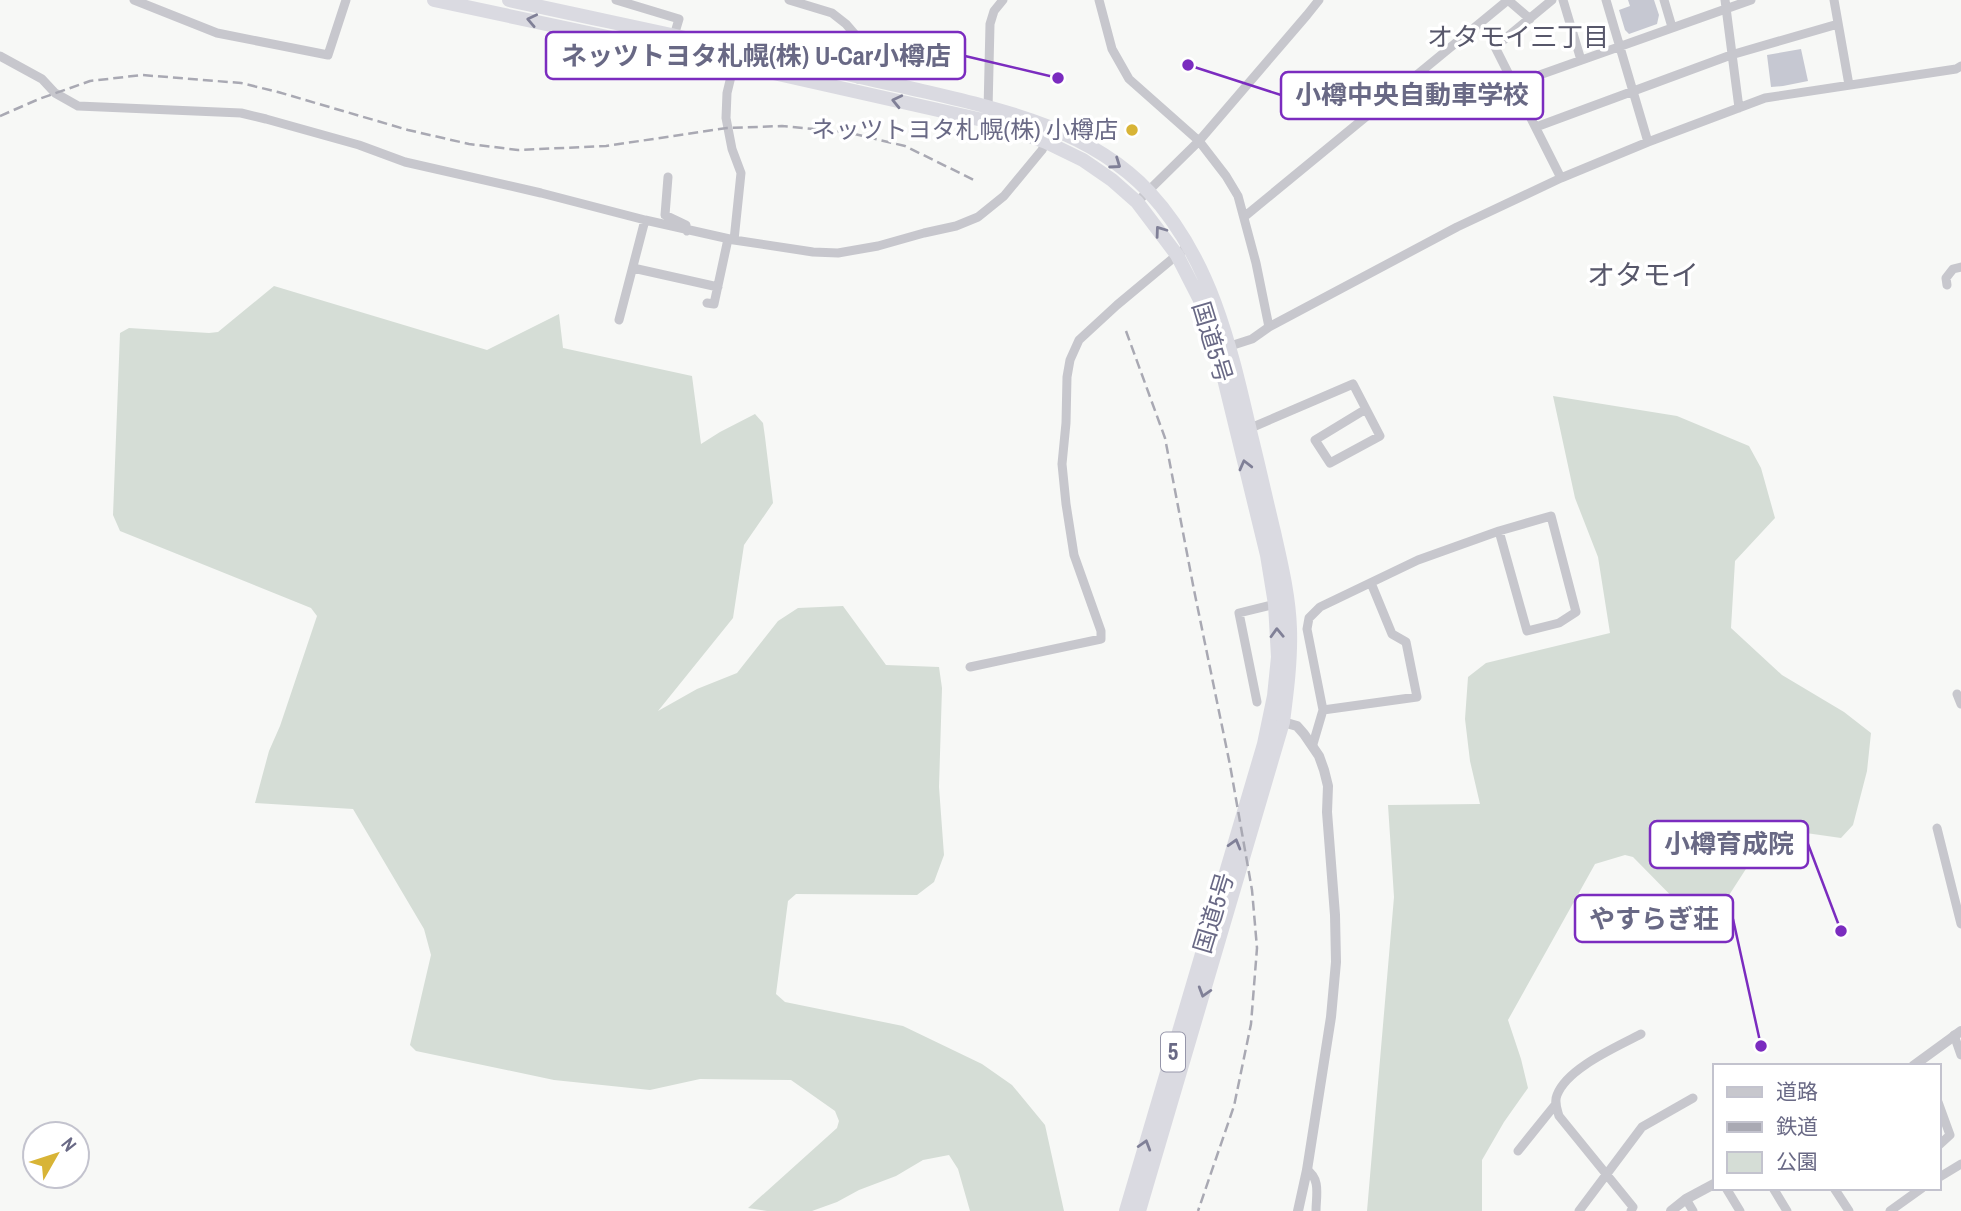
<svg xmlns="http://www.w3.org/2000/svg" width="1961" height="1211" font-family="'Archivo Narrow','Noto Sans JP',sans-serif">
  <rect width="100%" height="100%" fill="#f7f8f6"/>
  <path fill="#d5ddd6" d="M274 286 487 350 559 314 563 348 692 376 701 444 720 432 755 414 763 423 765 437 773 503 744 545 733 618 658 711 697 689 737 673 778 621 798 608 843 606 886 665 939 667 942 688 939 787 944 855 934 882 917 895 796 894 788 901 776 994 785 1002 903 1026 982 1064 1012 1085 1045 1125 1064 1211H970L958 1169 949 1155 923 1160 896 1176 859 1190 837 1202 812 1211H767L748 1208 837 1128 839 1121 835 1111 791 1080 700 1079 650 1090 554 1080 416 1051 410 1045 431 955 424 929 353 809 255 803 269 751 280 726 317 616 311 608 120 531 113 515 120 333 129 328 209 333 218 332Z
    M1553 396 1677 416 1749 446 1761 468 1775 518 1735 561 1731 628 1782 675 1844 712 1871 733 1867 771 1853 825 1841 838 1771 828 1762 835 1753 858 1713 920 1691 916 1633 857 1625 855 1595 864 1508 1020 1521 1059 1528 1088 1504 1122 1482 1160V1211H1367L1394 897 1388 805 1480 804 1470 761 1465 719 1468 677 1486 663 1610 633 1598 557 1575 498Z"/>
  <path fill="#c6c8d2" d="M1628 0H1654L1659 15 1657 24 1629 34 1625 30 1619 10 1630 6Z
    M1801 49 1808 81 1783 86 1771 87 1767 55Z"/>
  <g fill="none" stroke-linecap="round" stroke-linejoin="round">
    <path stroke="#c7c7cd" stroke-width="9" d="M134 0 217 33 328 55 346 0
      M616 0 679 19 673 39
      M789 0 832 13 846 24 858 38 864 52 858 79
      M1099 0 1112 49 1129 79 1199 141 1226 176 1238 196 1256 263 1269 327
      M1552 0 1495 47 1561 178
      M1563 0 1581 60
      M1606 0 1648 142
      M1664 0 1672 27
      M1725 0 1739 108
      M1834 0 1849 85
      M0 56 42 79 55 93 78 106 241 113 266 119 359 145 405 162 541 193 645 220 734 240 813 252 838 253 878 246 924 233 956 226 978 217 1004 196 1042 150 1046 142
      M1514 84 1751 0
      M988 110 990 24 994 11 1003 0
      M1536 127 1731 55 1838 24
      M668 177 665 215 686 225 687 231
      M1137 202 1199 141 1307 15 1319 0
      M1244 217 1508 0 1530 19
      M734 240 741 173 732 149 726 118 727 93 735 60
      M633 268 718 287
      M1947 285 1946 278 1953 269 1961 267
      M707 303 714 304 728 239
      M619 320 645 220
      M1224 348 1252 339 1269 327 1457 227 1561 178 1648 142 1765 98 1956 69 1961 66
      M1246 430 1353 384 1380 436 1330 463 1315 440 1366 409
      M970 667 1101 639V631L1074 555 1066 504 1062 464 1066 423 1067 377 1070 360 1079 340 1117 305 1189 245
      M1957 694 1961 704
      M1257 702 1239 613 1280 603
      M1323 710 1417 697 1406 642 1392 634 1371 583
      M1313 744 1323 710 1307 629 1309 618 1320 607 1418 560 1499 531 1551 516 1576 612 1559 623 1527 631 1499 531
      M1937 828 1961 924
      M1954 1035 1961 1055
      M1938 1102 1950 1135 1938 1146
      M1518 1151 1555 1105
      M1307 1170C1321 1179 1316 1196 1316 1211
      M1938 1178 1961 1164
      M1726 1188 1740 1211
      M1773 1188 1787 1211
      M1834 1188 1849 1211
      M1686 1199 1693 1211
      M1579 1211 1642 1127 1693 1098
      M1631 1211 1633 1207 1559 1116C1557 1109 1554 1102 1557 1095 1567 1068 1617 1047 1641 1034
      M1890 1211 1922 1188"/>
    <path stroke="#c7c7cd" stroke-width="10" d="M1276 720 1297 726 1304 734 1319 756 1324 770 1328 786 1327 812 1335 915 1336 962 1331 1017 1307 1170 1298 1211
      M1913 1066 1961 1031
      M1671 1211 1686 1199 1714 1184"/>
    <path stroke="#dadae1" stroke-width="14" d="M434 0 734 64 987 121 1046 142 1083 160 1112 180 1137 202 1177 255 1200 300 1217 350 1267 555 1275 604 1278 657 1274 696 1264 744 1126 1211
      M509 0C610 22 711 43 812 66 850 75 888 83 927 92 1005 110 1092 131 1149 192 1212 260 1231 349 1251 435 1259 467 1266 499 1274 532 1281 563 1289 596 1290 629 1291 660 1287 691 1283 722L1139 1211"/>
    <path stroke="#a9a9b3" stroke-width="2.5" stroke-dasharray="10 5" stroke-linecap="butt" d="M0 116 39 99 90 81 142 75 241 83 278 92 408 130 469 144 518 150 606 146 727 128 782 126 846 132 905 146 974 180
      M1126 331 1165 438 1194 590 1230 765 1252 890 1257 948 1251 1024 1234 1106 1198 1211"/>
  </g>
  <defs><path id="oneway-chevron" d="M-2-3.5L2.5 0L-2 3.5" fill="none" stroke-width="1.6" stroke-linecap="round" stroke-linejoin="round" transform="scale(1.75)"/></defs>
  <g stroke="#808097">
    <use href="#oneway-chevron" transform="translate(532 20) rotate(-168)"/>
    <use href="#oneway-chevron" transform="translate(897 101) rotate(-167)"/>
    <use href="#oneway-chevron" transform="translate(1116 164) rotate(35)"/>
    <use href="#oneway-chevron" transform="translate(1160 231) rotate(-126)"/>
    <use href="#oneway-chevron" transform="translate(1245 465) rotate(-104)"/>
    <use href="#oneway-chevron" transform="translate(1277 633) rotate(-92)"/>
    <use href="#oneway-chevron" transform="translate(1235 844) rotate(-74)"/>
    <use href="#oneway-chevron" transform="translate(1204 992) rotate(107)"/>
    <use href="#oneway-chevron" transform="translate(1145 1145) rotate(-73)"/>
  </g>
  <circle fill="#d8b436" stroke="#fff" stroke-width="2.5" cx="1132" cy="130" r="7"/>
  <g text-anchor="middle" stroke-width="7" stroke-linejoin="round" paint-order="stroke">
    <rect fill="#fff" stroke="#9696aa" stroke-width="2" x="1161" y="1032.5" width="24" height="39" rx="5"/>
    <g font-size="23" font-weight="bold" fill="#696985">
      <text x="1173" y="1060">5</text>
    </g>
    <g font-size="24" fill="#696985" stroke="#fff" text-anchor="end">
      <text x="1118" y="138">ネッツトヨタ札幌(株) 小樽店</text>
    </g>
    <g font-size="24" fill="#696985" stroke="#fff">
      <text transform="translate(1212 342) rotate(73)" y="8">国道5号</text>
      <text transform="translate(1214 913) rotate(-73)" y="8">国道5号</text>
    </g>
    <g font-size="26" fill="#57576a" stroke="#fff">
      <text x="1518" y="46">オタモイ三丁目</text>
    </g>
    <g font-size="28" fill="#57576a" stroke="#fff">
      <text x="1643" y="285">オタモイ</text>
    </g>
  </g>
  <path fill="none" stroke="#7b2cbf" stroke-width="2.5" d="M1058 78L965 56M1188 65L1281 95M1841 931L1808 844M1761 1046L1733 919"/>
  <g fill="#7b2cbf" stroke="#fff" stroke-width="2.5">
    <circle cx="1058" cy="78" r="7"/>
    <circle cx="1188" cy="65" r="7"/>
    <circle cx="1841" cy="931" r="7"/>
    <circle cx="1761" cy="1046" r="7"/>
  </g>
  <g fill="#fff" stroke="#7b2cbf" stroke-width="2.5">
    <rect x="546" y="32" width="419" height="47" rx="7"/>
    <rect x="1281" y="72" width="262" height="47" rx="7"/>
    <rect x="1650" y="821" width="158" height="47" rx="7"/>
    <rect x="1575" y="895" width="158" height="47" rx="7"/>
  </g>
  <g font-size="26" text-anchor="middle" font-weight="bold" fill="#696985">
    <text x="756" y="65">ネッツトヨタ札幌(株) U-Car小樽店</text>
    <text x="1412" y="104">小樽中央自動車学校</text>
    <text x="1729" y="853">小樽育成院</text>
    <text x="1654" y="928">やすらぎ荘</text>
  </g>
  <rect x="1713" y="1064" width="228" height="126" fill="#ffffff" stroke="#c3c3ce" stroke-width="2"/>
  <rect x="1727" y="1087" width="35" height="10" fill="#c7c7cd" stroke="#c3c3ce" stroke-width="2"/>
  <text x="1776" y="1099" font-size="21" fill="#696985">道路</text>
  <rect x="1727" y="1122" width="35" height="10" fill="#a9a9b3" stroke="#c3c3ce" stroke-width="2"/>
  <text x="1776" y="1134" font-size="21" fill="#696985">鉄道</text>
  <rect x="1727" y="1152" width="35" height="21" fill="#d5ddd6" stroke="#c3c3ce" stroke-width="2"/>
  <text x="1776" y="1169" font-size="21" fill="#696985">公園</text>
  <g transform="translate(56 1155) rotate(51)"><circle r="33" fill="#ffffff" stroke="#c3c3ce" stroke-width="2"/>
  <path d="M0-5L12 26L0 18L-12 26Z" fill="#d8b436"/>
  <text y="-10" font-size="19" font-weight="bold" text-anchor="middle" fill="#696985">N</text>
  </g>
</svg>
